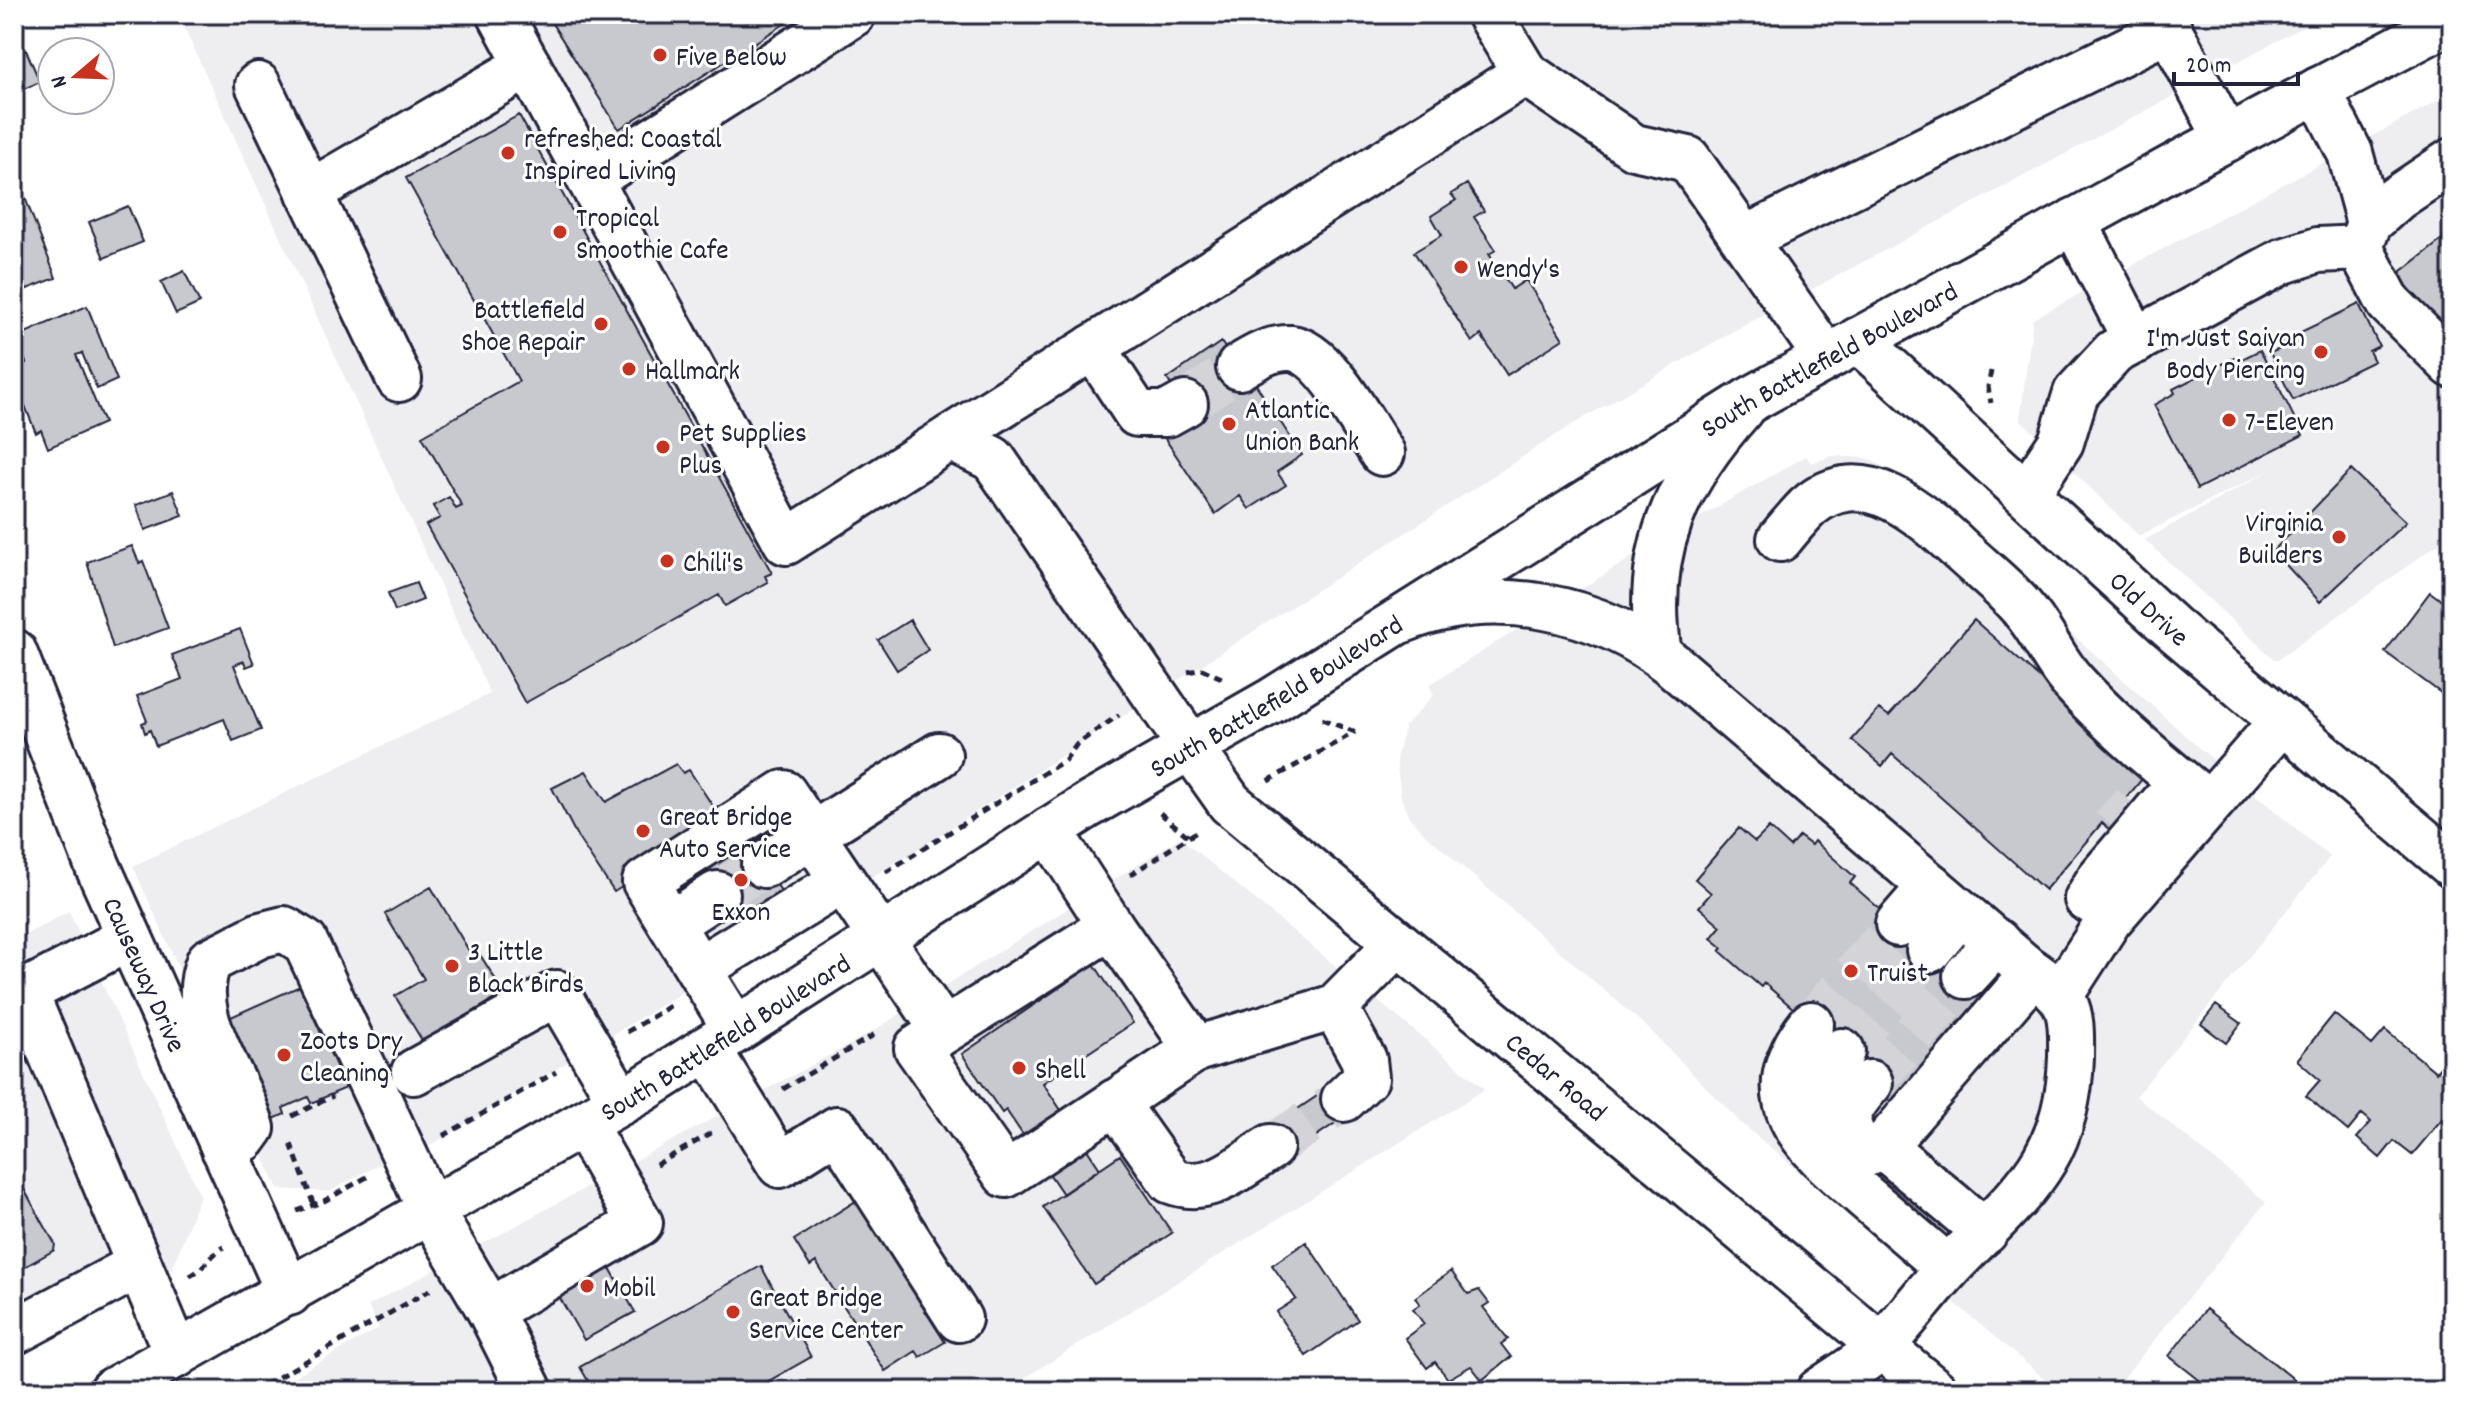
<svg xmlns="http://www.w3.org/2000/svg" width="2466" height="1405" font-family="Dekko,sans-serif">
  <rect width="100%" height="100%" fill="#fff"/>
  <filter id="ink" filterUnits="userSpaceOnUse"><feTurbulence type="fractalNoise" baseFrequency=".0125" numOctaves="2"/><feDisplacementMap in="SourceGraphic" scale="16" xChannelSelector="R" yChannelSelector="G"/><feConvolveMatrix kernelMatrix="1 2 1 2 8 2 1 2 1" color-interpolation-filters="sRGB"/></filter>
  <g filter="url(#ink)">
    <path fill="#eeeef1" d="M178 14H2327L1730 333 1570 426 923 846 423 1150 419 1142 329 1192 278 1189 133 866 490 694Z
      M2452 93V534L2276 661 2145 540 2276 467 2139 536 2020 419 2033 319Z
      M1806 456 1811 463 1832 456 1867 458 1889 470 2198 747 2330 857 2136 1096 2266 1202 2113 1391H2059L1739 1121 1650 1030 1425 834 1409 817 1401 798 1396 758 1405 726 1434 695 1429 685 1653 544Z
      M1180 838 1485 1089 1004 1391H269L379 1328 368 1306 865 1036Z
      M69 911 200 1195 172 1269 14 1359V941Z"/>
    <path fill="#c8c8cf" stroke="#22223b" stroke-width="2" d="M546 14H800L619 129Z
      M26 50 40 82 14 93V55Z
      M519 115 772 573 765 576 768 582 725 606 719 595 525 703 426 525 440 518 433 506 449 497 456 509 462 506 422 436 519 381 406 178Z
      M16 174 56 278 14 294V175Z
      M1467 184 1484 211 1474 217 1496 250 1489 254 1512 289 1526 280 1563 339 1507 375 1481 335 1472 342 1414 252 1442 235 1431 216 1456 200 1451 194Z
      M128 206 143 242 104 258 89 222Z
      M2452 232V336L2397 275Z
      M184 271 200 303 176 314 161 282Z
      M2359 304 2379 346 2369 351 2374 361 2293 400 2270 353 2285 347 2282 341Z
      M87 306 117 380 97 389 82 353 76 355 104 423 48 448 41 430 36 433 14 379V368L26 363 16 337Z
      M1221 342 1247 379 1251 377 1302 455 1277 472 1286 485 1249 509 1240 496 1215 514 1162 434 1192 415 1167 379Z
      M2260 350 2303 435 2197 489 2154 405 2175 393 2173 389 2234 358 2236 362Z
      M2351 470 2406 522 2320 602 2273 551Z
      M173 491 183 516 145 530 136 505Z
      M132 546 139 563 143 561 168 628 113 648 87 562Z
      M416 583 423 600 395 611 388 593Z
      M2430 592 2452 608V690L2445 696 2385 652Z
      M910 620 928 650 897 670 878 640Z
      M1974 620 2147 773 2123 802 2143 817 2123 842 2102 823 2045 890 1892 754 1882 766 1852 740 1879 709 1889 716Z
      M240 629 254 664 246 667 244 661 234 665 261 730 233 741 224 719 156 746 150 730 145 733 142 723 147 721 137 696 182 679 172 655Z
      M676 764 683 773 689 770 724 823 614 892 578 838 552 788 586 771 606 802Z
      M1739 828 1755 842 1769 828 1790 847 1799 836 1811 845 1814 841 1855 877 1850 883 1945 966 1949 961 1990 997 1894 1104 1854 1069 1858 1065 1764 983 1761 987 1720 951 1723 948 1711 938 1721 926 1699 907 1711 893 1695 879Z
      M741 829 788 902 741 932 695 859Z
      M431 887 471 954 477 950 504 993 423 1042 395 996 424 979 385 914Z
      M1094 964 1133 1023 1043 1083 1100 1169 1063 1194 1006 1110 1002 1113 962 1054Z
      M300 986 346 1088 311 1103 308 1097 283 1108 285 1114 267 1122 222 1021Z
      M2216 1005 2241 1023 2226 1043 2201 1024Z
      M2334 1014 2372 1045 2385 1030 2436 1072 2448 1058 2452 1062V1107L2412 1155 2394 1141 2380 1158 2357 1138 2371 1122 2368 1119 2362 1114 2348 1131 2306 1096 2320 1080 2297 1060Z
      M1335 1084 1353 1111 1281 1160 1262 1133Z
      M1120 1155 1172 1233 1094 1284 1043 1207Z
      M17 1177 55 1244 54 1250 14 1273V1179Z
      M856 1201 945 1342 920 1357 916 1351 885 1371 816 1262 810 1266 794 1240Z
      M589 1231 635 1312 584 1340 538 1260Z
      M1306 1242 1358 1320 1306 1356 1276 1312 1296 1299 1272 1265Z
      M761 1266 811 1357 751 1391H674L672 1386 663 1391H594L580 1367Z
      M1451 1271 1468 1294 1479 1290 1489 1303 1483 1307 1508 1339 1501 1344 1511 1357 1482 1380 1471 1366 1448 1379 1435 1362 1427 1368 1405 1338 1424 1324 1413 1309 1420 1304 1415 1298Z
      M2206 1309 2305 1388 2309 1383 2319 1391H2221L2212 1383 2208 1387 2169 1356Z"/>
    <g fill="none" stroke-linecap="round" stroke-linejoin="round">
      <path stroke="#d3d3d8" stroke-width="44" stroke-dasharray="44 22" stroke-linecap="butt" d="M1185 404 1239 367
        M2113 827 2133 803
        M717 894 764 865
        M1811 1024 1898 924
        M1842 1051 1929 950
        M1870 1083 1966 976
        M1271 1147 1344 1099"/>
      <defs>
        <g id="minor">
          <path d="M500 14 590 180"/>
          <path d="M853 14 590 180 786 542 1525 73"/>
          <path d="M1489 14 1525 73 1634 147 1688 159 1826 357"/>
          <path d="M258 85 399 379"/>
          <path d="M2318 90 2350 153 2369 223 2397 198 2452 161"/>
          <path d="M309 193 528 65"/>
          <path d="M2074 221 2136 341"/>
          <path d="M2369 223 2360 248 2389 303 2452 365"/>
          <path d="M1746 238 2169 29 2227 139"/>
          <path id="s1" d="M1858 340 2170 626 2452 865"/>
          <path d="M1093 347 1137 414H1167L1185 404"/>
          <path d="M1239 367C1255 357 1272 347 1291 348 1325 351 1364 426 1382 453"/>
          <path d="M950 438 993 459 1192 749"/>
          <path d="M2027 494 2061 442 2076 393 2114 352 2283 261 2318 250 2360 248"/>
          <path d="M1780 539C1789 528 1798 517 1808 507 1864 458 1925 517 1965 554 1988 575 2015 596 2033 622 2047 642 2057 665 2074 683 2114 727 2162 767 2209 804"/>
          <path d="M1403 620C1494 584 1600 606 1674 666L2026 968C2069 997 2072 1004 2071 1057 2068 1158 2024 1190 1959 1257 1932 1284 1910 1316 1883 1344 1865 1362 1840 1376 1819 1391"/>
          <path id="s2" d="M14 652 98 867 289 1293"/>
          <path d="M1659 654C1643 553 1675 483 1741 409"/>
          <path d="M939 755 812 835 943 1030"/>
          <path d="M1049 830 1111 926"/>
          <path d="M2087 899 2099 879 2181 782"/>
          <path d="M671 924 717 894"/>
          <path d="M1898 924 1931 886"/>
          <path d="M129 938 25 992 177 1355"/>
          <path d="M1929 950 1961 912"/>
          <path d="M699 969 841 882"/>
          <path d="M1966 976 1997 942"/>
          <path d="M2062 993 2109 920 2282 721"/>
          <path d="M1335 1007 1364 1060 1366 1078 1344 1099"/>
          <path d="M1811 1024C1750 1101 1806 1146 1864 1196 1892 1220 1920 1244 1948 1268"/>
          <path d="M736 1030 645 882 784 793 812 835 764 865"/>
          <path d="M708 1048 780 1165 837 1129 959 1319"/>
          <path d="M1196 1049 1111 926 917 1048 1006 1175 1196 1049 1335 1007 1396 945"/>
          <path d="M414 1072 557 993 621 1102"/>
          <path d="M1115 1102 1171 1181C1210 1196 1239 1167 1271 1147"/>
          <path d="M224 1149 244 1139 252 1128C237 1072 185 1019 209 961L260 935 284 929 305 942 431 1211 490 1311 640 1223 583 1124"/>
          <path d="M1836 1151C1803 1117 1815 1083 1842 1051"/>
          <path d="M1867 1154C1840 1123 1844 1113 1870 1083"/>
          <path d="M1985 1232 1891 1153 1886 1143 2033 973"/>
          <path d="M490 1311 530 1391"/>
          <path d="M14 1332 139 1265"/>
        </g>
        <g id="major">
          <path id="s3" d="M1192 749 1230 803 1935 1391"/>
          <path id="s4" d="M112 1391 642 1090 1087 806 1273 700 1748 401 2186 160 2452 20"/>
        </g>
      </defs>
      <use href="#minor" stroke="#22223b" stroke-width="50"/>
      <use href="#major" stroke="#22223b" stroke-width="50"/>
      <path stroke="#22223b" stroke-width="5" stroke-dasharray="8 6" stroke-linecap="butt" d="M1991 371 1988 387 1991 403
        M1188 672 1202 669 1224 679
        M1322 719 1355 732
        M1268 781 1355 732
        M1160 813 1190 838
        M886 872 1065 760 1077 744 1119 715
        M1130 875 1198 831
        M627 1032 670 1006
        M783 1089 877 1033
        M292 1116 333 1096
        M443 1136 556 1072
        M291 1144 313 1203
        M656 1165 713 1132
        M297 1211 324 1201 367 1177
        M190 1276C205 1268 210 1255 224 1247
        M254 1391 430 1290"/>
      <use href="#minor" stroke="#fff" stroke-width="44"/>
      <use href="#major" stroke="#fff" stroke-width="44"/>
    </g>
  </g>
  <g fill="#c8321e" stroke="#fff" stroke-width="3">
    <circle cx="660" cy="55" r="8"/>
    <circle cx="508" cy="153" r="8"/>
    <circle cx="560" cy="232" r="8"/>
    <circle cx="1461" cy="267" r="8"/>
    <circle cx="601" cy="324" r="8"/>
    <circle cx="2321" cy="352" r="8"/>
    <circle cx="629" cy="369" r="8"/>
    <circle cx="2229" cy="420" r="8"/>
    <circle cx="1229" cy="424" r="8"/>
    <circle cx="663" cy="447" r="8"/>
    <circle cx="2339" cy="537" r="8"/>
    <circle cx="667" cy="561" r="8"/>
    <circle cx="643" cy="831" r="8"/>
    <circle cx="741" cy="880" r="8"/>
    <circle cx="452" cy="966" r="8"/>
    <circle cx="1851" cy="971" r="8"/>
    <circle cx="284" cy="1055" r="8"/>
    <circle cx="1019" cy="1068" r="8"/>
    <circle cx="587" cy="1286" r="8"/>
    <circle cx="733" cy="1312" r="8"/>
  </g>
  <g text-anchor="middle" stroke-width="6" stroke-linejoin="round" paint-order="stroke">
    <g font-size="28" fill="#22223b" stroke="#fff" text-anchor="start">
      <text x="676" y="65">Five Below</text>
      <text x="524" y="147">refreshed: Coastal<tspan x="524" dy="32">Inspired Living</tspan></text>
      <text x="576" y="226">Tropical<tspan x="576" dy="32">Smoothie Cafe</tspan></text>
      <text x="1477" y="277">Wendy's</text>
      <text x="585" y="318" text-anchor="end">Battlefield<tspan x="585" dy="32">Shoe Repair</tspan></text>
      <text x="2305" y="346" text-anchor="end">I'm Just Saiyan<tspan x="2305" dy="32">Body Piercing</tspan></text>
      <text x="645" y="379">Hallmark</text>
      <text x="1245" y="418">Atlantic<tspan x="1245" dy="32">Union Bank</tspan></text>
      <text x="2245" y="430">7-Eleven</text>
      <text x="679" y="441">Pet Supplies<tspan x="679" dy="32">Plus</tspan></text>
      <text x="2323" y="531" text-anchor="end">Virginia<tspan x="2323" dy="32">Builders</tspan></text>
      <text x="683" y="571">Chili's</text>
      <text x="659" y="825">Great Bridge<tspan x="659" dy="32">Auto Service</tspan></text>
      <text x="741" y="920" text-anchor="middle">Exxon</text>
      <text x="468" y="960">3 Little<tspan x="468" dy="32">Black Birds</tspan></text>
      <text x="1867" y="981">Truist</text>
      <text x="300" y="1049">Zoots Dry<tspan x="300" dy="32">Cleaning</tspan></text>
      <text x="1035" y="1078">Shell</text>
      <text x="603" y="1296">Mobil</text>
      <text x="749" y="1306">Great Bridge<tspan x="749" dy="32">Service Center</tspan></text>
    </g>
    <g font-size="28" fill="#22223b" stroke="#fff">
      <text dy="10" stroke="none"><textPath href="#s4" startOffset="2004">South Battlefield Boulevard</textPath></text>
      <text dy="10" stroke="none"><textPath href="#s1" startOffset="396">Old Drive</textPath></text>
      <text dy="10" stroke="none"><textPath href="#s4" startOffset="1356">South Battlefield Boulevard</textPath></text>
      <text dy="10" stroke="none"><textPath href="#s2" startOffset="348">Causeway Drive</textPath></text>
      <text dy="10" stroke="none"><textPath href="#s4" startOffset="708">South Battlefield Boulevard</textPath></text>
      <text dy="10" stroke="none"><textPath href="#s3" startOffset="492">Cedar Road</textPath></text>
    </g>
  </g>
  <rect width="2466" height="1405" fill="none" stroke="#fff" stroke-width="48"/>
  <rect x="24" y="24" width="2418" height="1357" fill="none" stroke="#22223b" stroke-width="3" filter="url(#ink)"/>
  <g transform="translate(76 76) rotate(251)"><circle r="38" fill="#ffffff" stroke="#a7a7b1" stroke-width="2"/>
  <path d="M0-6L14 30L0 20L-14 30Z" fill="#c8321e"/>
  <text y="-12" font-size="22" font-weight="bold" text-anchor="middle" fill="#22223b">N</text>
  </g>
  <path d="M2174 72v12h124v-12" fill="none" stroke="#22223b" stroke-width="4"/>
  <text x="2186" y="72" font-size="24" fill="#22223b" stroke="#ffffff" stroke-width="6" paint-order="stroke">20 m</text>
</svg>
